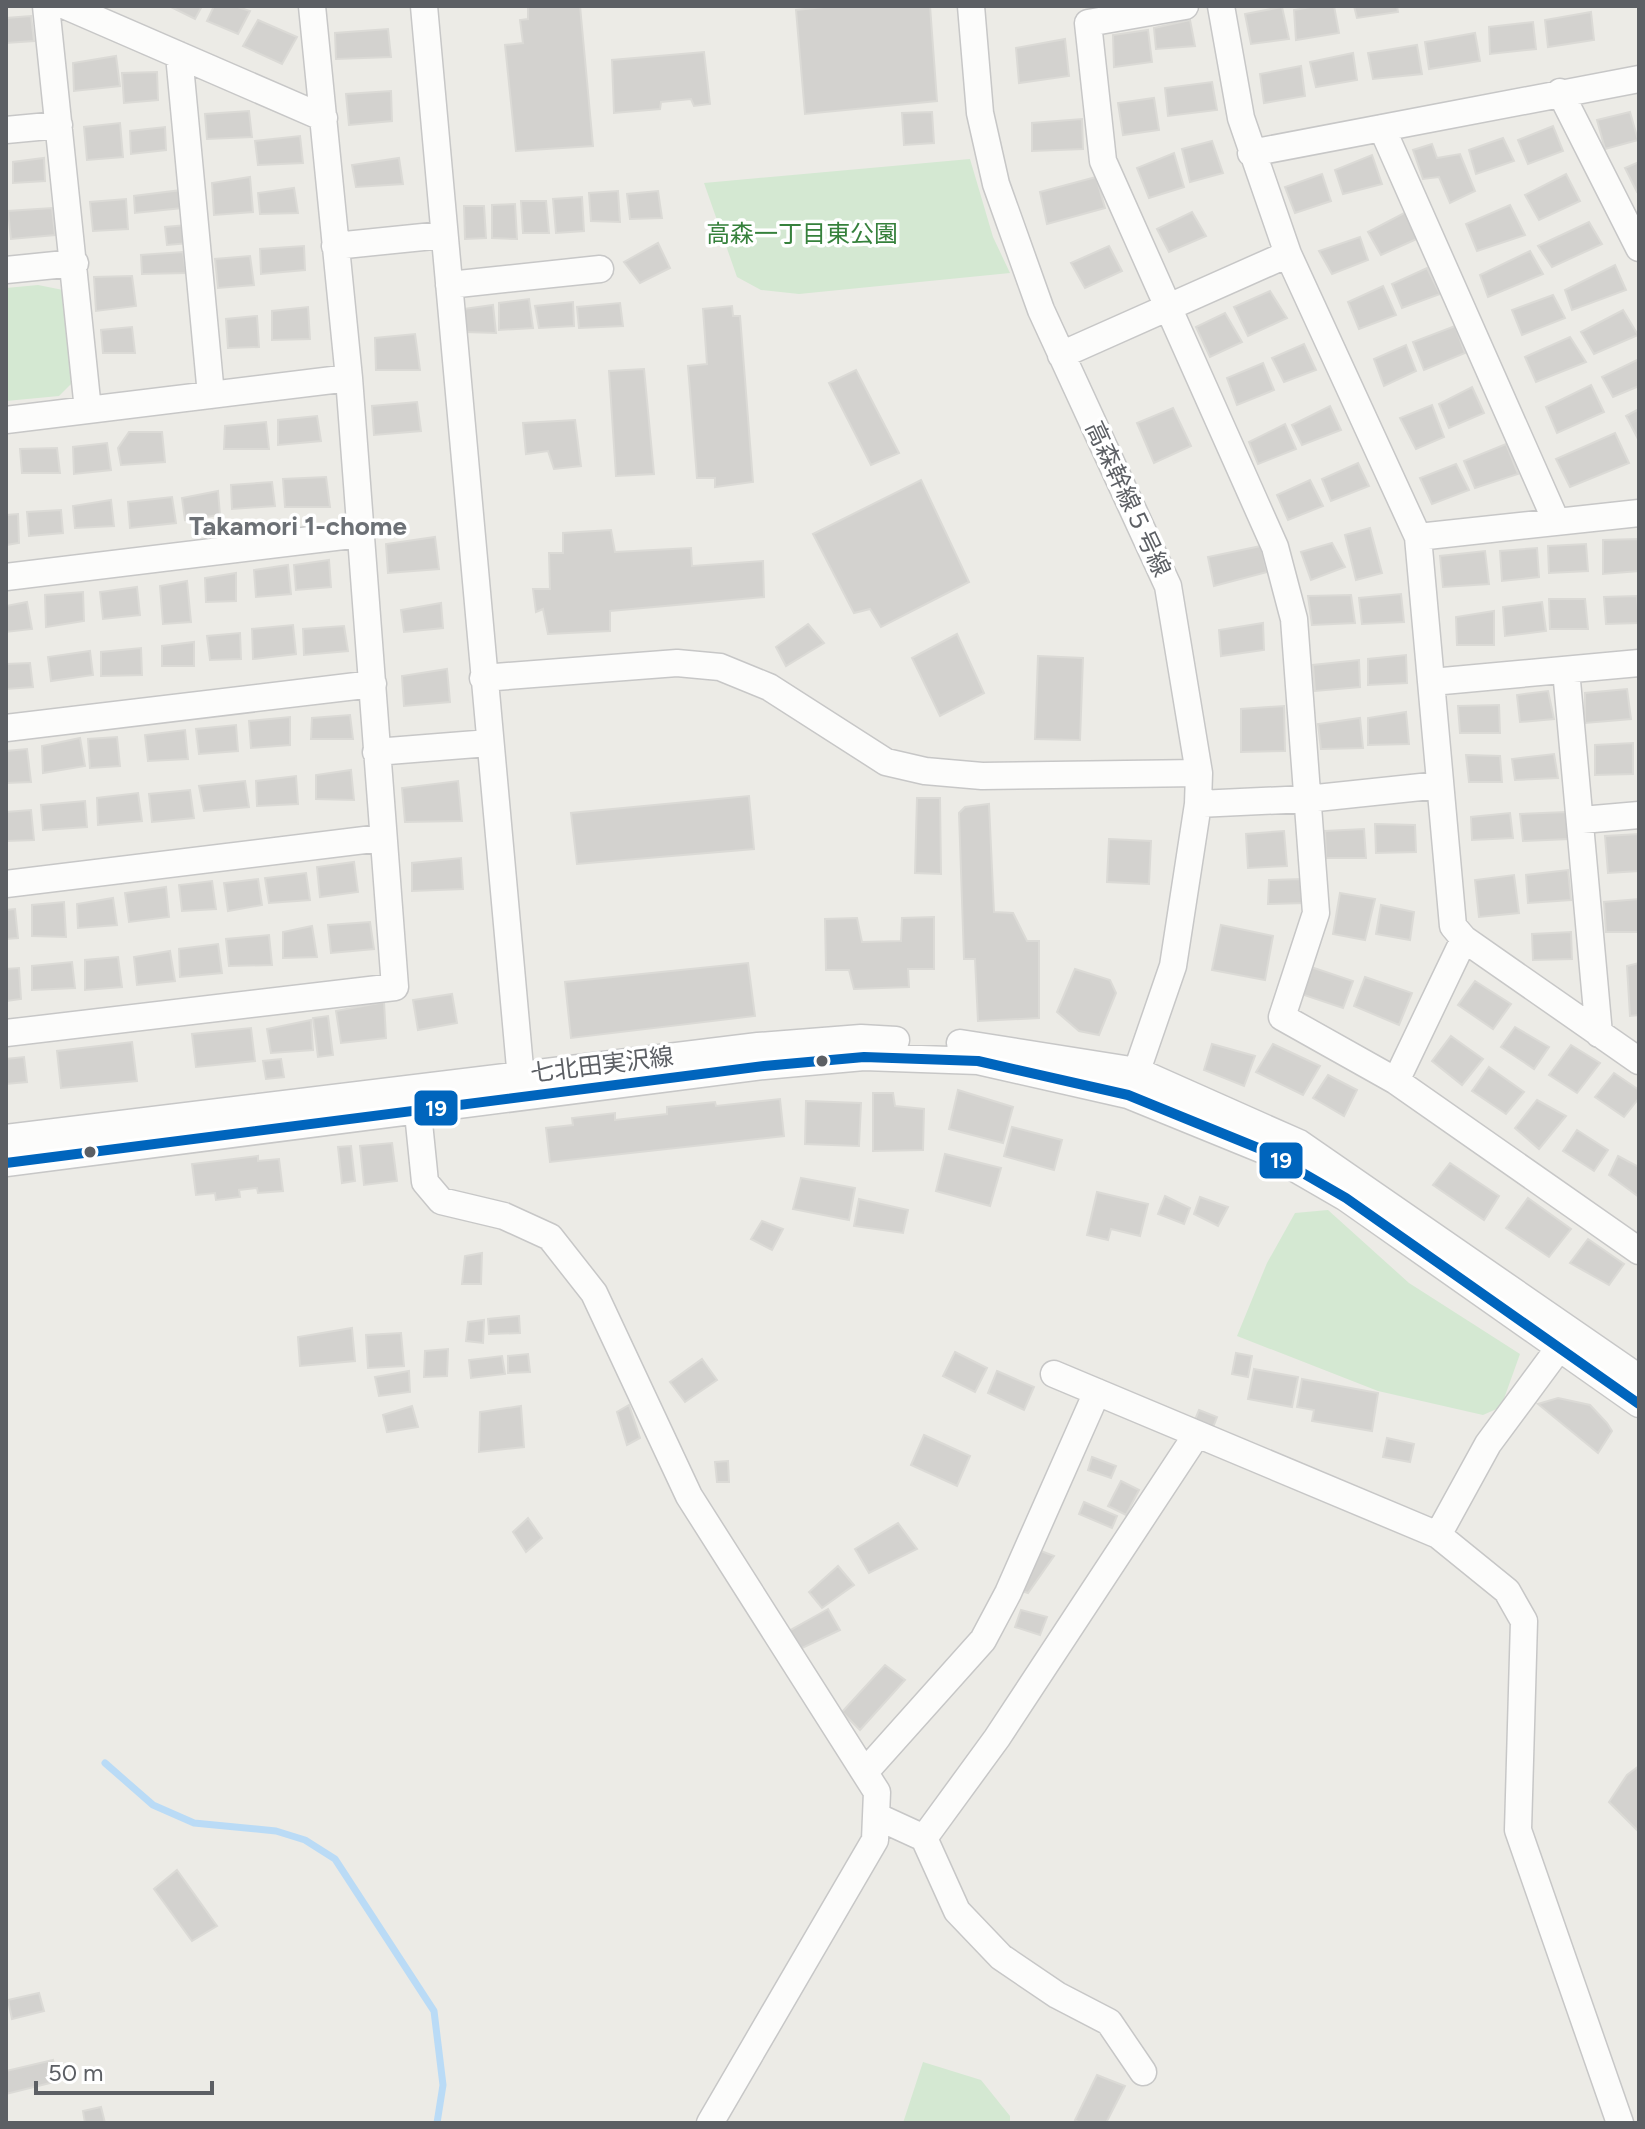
<svg xmlns="http://www.w3.org/2000/svg" width="1645" height="2129" font-family="Figtree,'Noto Sans JP',sans-serif">
  <rect width="100%" height="100%" fill="#ecebe6"/>
  <path fill="#d4e8d2" d="M970 159 993 237 1010 273 799 294 761 290 737 277 704 183Z
    M38 285 63 290 76 379 59 396 6 401V288Z
    M1328 1210 1409 1283 1520 1354 1501 1407 1483 1415 1378 1391 1237 1336 1267 1263 1295 1213Z
    M923 2062 981 2080 1010 2116V2123H903Z"/>
  <g fill="none" stroke-linecap="round" stroke-linejoin="round">
    <path stroke="#badbf6" stroke-width="7" d="M105 1763 153 1805 194 1823 276 1831 305 1840 335 1859 434 2011 443 2085 437 2123"/>
  </g>
  <path fill="#d3d2cf" stroke="#dbdad6" stroke-width="2" d="M169 6H202L195 19Z
    M214 6H235L250 11 238 34 207 21Z
    M528 6H580L593 146 516 151 505 45 523 43 520 20 528 19Z
    M833 6H930L937 101 805 114 796 10Z
    M1316 6H1334L1339 33 1296 40 1294 10Z
    M1354 6H1397L1398 12 1357 18Z
    M1282 7 1289 39 1251 44 1245 14Z
    M1591 12 1594 40 1548 47 1545 20Z
    M31 16 34 41 6 43V18Z
    M258 20 297 37 282 64 243 46Z
    M1190 20 1195 46 1156 49 1154 28Z
    M1533 22 1536 49 1490 54 1489 27Z
    M388 29 391 57 336 59 335 33Z
    M1148 30 1152 62 1114 67 1113 35Z
    M1475 33 1480 61 1429 69 1425 42Z
    M1065 39 1069 76 1019 83 1016 48Z
    M1417 45 1422 74 1373 79 1368 53Z
    M704 52 710 104 694 106 691 99 661 102 660 109 614 113 612 60Z
    M1353 53 1357 80 1316 87 1310 62Z
    M116 56 120 86 74 91 73 63Z
    M1301 66 1305 96 1264 103 1260 74Z
    M157 72 158 100 124 103 122 73Z
    M1212 82 1217 110 1168 116 1165 88Z
    M391 91 392 121 349 125 346 94Z
    M1154 98 1159 130 1123 135 1118 103Z
    M249 111 252 137 207 139 205 114Z
    M932 112 934 143 904 145 902 113Z
    M1630 112 1638 140 1605 149 1597 120Z
    M1082 119 1083 149 1032 151V123Z
    M120 123 123 157 87 160 84 127Z
    M1553 126 1563 151 1528 164 1518 140Z
    M165 127 166 150 131 154 130 131Z
    M300 136 303 163 258 165 255 141Z
    M1503 138 1514 161 1476 174 1469 150Z
    M1212 141 1223 173 1190 182 1182 149Z
    M1432 144 1437 158 1460 154 1475 191 1450 203 1439 177 1423 179 1413 150Z
    M1174 153 1184 187 1149 198 1137 168Z
    M1372 155 1382 184 1343 194 1335 170Z
    M44 158 45 181 13 183V162Z
    M399 158 403 184 356 187 352 165Z
    M1639 162V191L1637 192 1625 168Z
    M1322 174 1331 201 1295 213 1285 187Z
    M1566 174 1580 201 1539 220 1525 195Z
    M250 177 253 212 214 215 212 183Z
    M1096 177 1105 208 1047 224 1040 192Z
    M294 188 298 213 260 214 258 193Z
    M182 190V208L135 213 134 196Z
    M618 191 620 222 591 221 589 193Z
    M658 191 662 218 630 219 627 194Z
    M582 197 584 231 556 233 553 199Z
    M126 199 128 229 93 231 90 202Z
    M521 201H546L549 233H523Z
    M515 204 517 239 492 238V205Z
    M1510 205 1525 235 1477 251 1466 224Z
    M464 206H484L486 238 465 239Z
    M52 208 55 235 11 239 8 211Z
    M1192 212 1206 236 1169 252 1157 229Z
    M1406 212 1419 238 1381 255 1368 232Z
    M1589 222 1602 244 1552 267 1538 246Z
    M187 225 189 243 167 245 165 227Z
    M1360 237 1368 260 1332 274 1319 251Z
    M658 243 670 268 640 283 624 262Z
    M304 246 305 270 261 274 260 249Z
    M1109 246 1122 271 1085 288 1071 263Z
    M1530 251 1543 274 1488 297 1480 275Z
    M183 252 186 273 142 274 141 255Z
    M250 256 254 285 218 288 215 259Z
    M1615 265 1626 290 1572 310 1565 290Z
    M1427 268 1440 294 1402 308 1392 284Z
    M132 276 136 306 96 311 94 277Z
    M1383 286 1396 315 1359 329 1348 302Z
    M1270 291 1287 318 1248 336 1234 307Z
    M1553 295 1565 318 1522 335 1512 310Z
    M529 299 533 328 499 330V303Z
    M573 302 574 326 539 328 535 306Z
    M620 303 623 326 579 328 577 307Z
    M493 305 496 333 465 332 463 309Z
    M732 306 733 316H740L753 482 715 487V478H697L688 366 707 364 703 309Z
    M308 307 310 339 272 340V311Z
    M1623 310 1638 335 1594 354 1581 332Z
    M1225 313 1242 342 1210 357 1196 327Z
    M257 316 259 347 228 348 226 319Z
    M1455 326 1465 353 1424 370 1413 342Z
    M132 327 135 353H103L101 330Z
    M415 334 420 370H376L375 338Z
    M1570 337 1586 362 1536 382 1525 357Z
    M1304 344 1316 370 1284 382 1272 358Z
    M1406 345 1416 371 1384 386 1374 359Z
    M1639 359V386L1613 397 1602 377Z
    M1263 363 1274 390 1237 405 1227 378Z
    M644 369 654 474 616 476 609 371Z
    M856 370 899 453 871 465 829 383Z
    M1591 385 1604 412 1557 433 1546 407Z
    M1472 387 1484 413 1449 428 1439 404Z
    M417 402 421 431 374 435 372 406Z
    M1432 405 1444 437 1416 449 1400 418Z
    M1330 406 1341 430 1302 445 1292 425Z
    M1173 408 1191 446 1154 463 1137 423Z
    M1639 409V439H1638L1626 416Z
    M317 416 321 441 278 445V420Z
    M575 420 581 466 554 469 548 451 526 454 523 423Z
    M266 422 269 449H224L225 426Z
    M1285 424 1296 449 1258 464 1249 442Z
    M129 432H162L165 462 121 465 118 448Z
    M1615 433 1629 463 1570 487 1556 459Z
    M107 443 111 470 74 474 73 447Z
    M1506 444 1518 474 1475 488 1464 461Z
    M57 448 60 473H22L20 449Z
    M1358 463 1369 486 1331 501 1322 479Z
    M1456 464 1469 490 1432 504 1420 478Z
    M326 477 330 507H285L283 479Z
    M921 480 969 582 881 627 870 609 854 613 813 534Z
    M1310 480 1323 506 1288 520 1277 495Z
    M272 482 275 506 232 509 231 485Z
    M218 491 220 515 185 520 182 498Z
    M172 497 176 523 130 528 128 502Z
    M111 500 114 526 75 528 73 506Z
    M61 510 63 533 29 536 27 512Z
    M18 514 19 543 6 545V515Z
    M1370 528 1382 573 1356 580 1345 535Z
    M611 530 615 552 691 548 692 566 763 561 764 597 610 611V631L548 634 543 609 536 612 533 589H550L549 553H563V533Z
    M435 537 439 569 388 573 386 544Z
    M1638 539 1639 571 1603 574V540Z
    M1332 543 1345 567 1311 580 1301 552Z
    M1586 544 1588 571 1549 573 1548 546Z
    M1261 546 1267 572 1214 586 1208 557Z
    M1537 548 1539 577 1502 581 1500 551Z
    M1485 551 1489 584 1443 587 1440 556Z
    M329 560 331 587 296 590 294 565Z
    M288 565 291 594 256 597 254 570Z
    M236 573V601L206 602 205 578Z
    M187 581 191 622 163 624 160 586Z
    M137 587 140 615 103 619 100 592Z
    M83 592 84 621 46 627 45 595Z
    M1401 594 1404 622 1362 624 1359 598Z
    M1351 595 1355 623 1312 625 1308 596Z
    M1637 596 1639 623 1606 624 1604 597Z
    M1549 599H1585L1588 629H1550Z
    M27 602 32 629 6 632V606Z
    M1542 602 1546 631 1505 636 1503 607Z
    M441 603 443 628 404 632 401 610Z
    M1494 611V645H1457L1456 617Z
    M1263 623 1264 650 1221 656 1219 630Z
    M808 624 824 643 786 666 776 647Z
    M293 625 296 654 253 659 252 629Z
    M344 626 348 651 304 655 303 629Z
    M240 633 241 659 210 660 207 636Z
    M957 634 984 693 940 716 912 658Z
    M194 642V666H162V646Z
    M141 648 142 675 101 676V652Z
    M90 651 93 675 51 681 48 657Z
    M1406 655 1407 683 1368 685V659Z
    M1038 656 1083 658 1080 740 1035 739Z
    M1359 660 1360 687 1315 691 1313 665Z
    M30 663 33 687 6 689V664Z
    M447 669 450 702 404 706 402 676Z
    M1627 689 1631 719 1585 723V693Z
    M1548 691 1554 719 1520 722 1517 695Z
    M1499 705 1500 733H1460L1458 706Z
    M1284 706 1285 751 1241 752V709Z
    M1406 712 1409 744 1368 745V718Z
    M350 715 353 739H311L312 718Z
    M290 717V745L251 748 249 721Z
    M1360 718 1363 748 1321 749 1318 724Z
    M236 725 238 751 199 754 196 729Z
    M185 730 188 759 148 761 145 735Z
    M117 737 120 766 90 768 88 739Z
    M80 738 85 766 43 773 42 746Z
    M1633 743V774L1595 775V745Z
    M27 749 31 782 6 783V751Z
    M1554 754 1558 778 1515 780 1512 759Z
    M1466 755 1500 756 1502 782H1469Z
    M351 770 354 800 316 799V775Z
    M296 776 298 804 257 806 256 781Z
    M245 781 249 807 204 811 199 786Z
    M458 781 462 821 405 822 402 788Z
    M190 790 194 818 152 822 149 794Z
    M138 793 142 821 98 825 97 798Z
    M749 796 754 849 577 864 571 813Z
    M917 798H940L941 874 915 873Z
    M85 801 87 827 43 830 41 805Z
    M989 804 994 912 1013 913 1027 941H1039V1018L978 1021 975 959H964L959 813 965 807Z
    M31 810 34 840 6 841V812Z
    M1566 812 1569 839 1523 841 1520 814Z
    M1510 813 1513 838 1472 840 1471 817Z
    M1375 824 1415 825 1416 852 1376 853Z
    M1364 829 1366 858H1326L1325 831Z
    M1284 831 1287 866 1248 868 1246 834Z
    M1639 834V871L1608 873 1605 836Z
    M1109 839 1151 841 1149 884 1107 882Z
    M461 858 463 889 412 891V863Z
    M354 862 358 892 320 897 317 867Z
    M1568 870 1571 900 1528 903 1526 875Z
    M306 873 310 900 269 903 265 878Z
    M1514 875 1519 913 1479 917 1475 880Z
    M258 879 262 905 228 911 224 883Z
    M1302 879 1305 903 1268 904 1269 880Z
    M212 881 216 909 182 911 179 885Z
    M166 887 169 917 129 922 125 893Z
    M1340 893 1375 899 1365 940 1333 934Z
    M113 898 117 925 78 928 77 904Z
    M1639 899V932H1606L1604 902Z
    M64 902 66 937 32 936V905Z
    M1381 905 1414 912 1410 940 1376 934Z
    M15 909 18 938 6 939V910Z
    M934 917V969H908L909 987 854 989 849 970H826L825 919 857 918 862 942 901 941 902 918Z
    M370 922 374 949 331 953 328 925Z
    M1221 925 1273 936 1265 980 1212 970Z
    M312 926 317 957 283 958V932Z
    M1571 932 1572 959 1533 960 1532 934Z
    M269 935 272 965 229 966 226 939Z
    M218 944 222 973 180 977 179 949Z
    M170 951 175 981 137 985 134 957Z
    M118 957 122 987 85 990V960Z
    M72 962 75 988 32 990V966Z
    M748 963 755 1016 571 1038 565 982Z
    M1639 963V1015L1630 1016 1627 966Z
    M1311 967 1353 981 1343 1008 1301 994Z
    M19 968 21 999 6 1001V969Z
    M1075 969 1110 980 1116 993 1099 1035 1079 1031 1057 1012Z
    M1365 977 1412 993 1399 1025 1354 1006Z
    M1475 981 1511 1004 1493 1029 1458 1005Z
    M452 994 457 1023 418 1030 413 1000Z
    M384 1002 386 1038 341 1043 336 1011Z
    M328 1016 333 1055 318 1057 313 1018Z
    M311 1020 313 1050 271 1053 267 1029Z
    M1515 1027 1549 1047 1534 1069 1501 1047Z
    M251 1028 255 1061 196 1067 192 1034Z
    M1451 1036 1483 1059 1462 1085 1432 1061Z
    M132 1042 137 1081 61 1088 57 1051Z
    M1212 1044 1255 1056 1244 1086 1204 1070Z
    M1273 1044 1320 1066 1303 1095 1256 1072Z
    M1571 1045 1600 1063 1577 1093 1549 1075Z
    M24 1057 27 1082 6 1084V1059Z
    M281 1059 284 1077 266 1079 263 1061Z
    M1489 1067 1524 1092 1506 1114 1472 1091Z
    M1614 1073 1639 1090V1098L1624 1117 1595 1097Z
    M1328 1075 1357 1090 1344 1116 1313 1098Z
    M958 1090 1013 1107 1003 1143 949 1129Z
    M873 1093H893L895 1106 924 1109 923 1150 873 1151Z
    M780 1099 784 1136 550 1162 546 1128 573 1125 572 1118 615 1113V1120L667 1114V1107L715 1102 716 1106Z
    M1537 1100 1566 1116 1539 1149 1515 1128Z
    M806 1101 861 1103 859 1146 805 1144Z
    M1012 1127 1062 1140 1054 1170 1004 1156Z
    M1577 1130 1608 1150 1594 1171 1563 1151Z
    M392 1143 397 1181 364 1185 360 1146Z
    M351 1146 355 1181 342 1183 338 1147Z
    M945 1154 1001 1168 990 1206 936 1191Z
    M258 1156V1161L279 1159 283 1191 258 1193 257 1188 239 1190 240 1197 216 1200 215 1193 196 1195 192 1164Z
    M1618 1156 1639 1167V1197L1609 1175Z
    M1450 1163 1499 1196 1484 1220 1433 1185Z
    M801 1178 855 1188 849 1220 793 1209Z
    M1097 1192 1148 1204 1140 1236 1111 1229 1108 1240 1087 1235Z
    M1165 1196 1190 1208 1184 1224 1158 1214Z
    M1200 1197 1228 1207 1218 1226 1194 1214Z
    M1528 1198 1571 1229 1549 1257 1506 1228Z
    M859 1199 908 1210 903 1233 854 1226Z
    M762 1221 783 1229 772 1250 751 1239Z
    M1588 1239 1624 1264 1609 1285 1570 1263Z
    M482 1253 481 1284H462L465 1256Z
    M519 1316 520 1333 489 1334 488 1319Z
    M484 1320 483 1343 466 1341 468 1322Z
    M352 1328 355 1361 300 1366 298 1337Z
    M401 1333 404 1366 368 1368 366 1335Z
    M448 1349 447 1376 424 1377 425 1351Z
    M955 1352 987 1368 975 1392 943 1376Z
    M1236 1353 1252 1356 1248 1377 1232 1374Z
    M528 1354 530 1372 508 1373V1356Z
    M502 1356 505 1374 471 1378 469 1360Z
    M702 1359 717 1380 685 1402 670 1382Z
    M1254 1369 1298 1377 1292 1407 1248 1399Z
    M409 1371 410 1392 379 1396 375 1377Z
    M997 1371 1034 1387 1024 1410 988 1393Z
    M1302 1379 1378 1393 1372 1431 1312 1421 1314 1410 1297 1407Z
    M1558 1398 1590 1405 1607 1423 1612 1431 1598 1453 1538 1404Z
    M629 1405 640 1438 627 1445 617 1412Z
    M412 1406 418 1427 387 1432 383 1415Z
    M521 1406 524 1447 479 1452 480 1412Z
    M1199 1410 1217 1417 1210 1435 1192 1427Z
    M924 1435 970 1456 957 1486 911 1465Z
    M1387 1438 1414 1444 1410 1462 1383 1457Z
    M1092 1457 1116 1466 1111 1478 1088 1470Z
    M728 1461 729 1482H717L715 1462Z
    M1121 1481 1139 1490 1126 1515 1108 1506Z
    M1084 1502 1117 1516 1112 1528 1079 1514Z
    M528 1518 542 1538 526 1552 513 1532Z
    M898 1523 917 1549 869 1573 855 1549Z
    M1041 1551 1054 1556 1028 1593 1018 1590Z
    M838 1566 854 1585 822 1608 809 1592Z
    M828 1609 840 1630 798 1650 789 1631Z
    M1021 1610 1047 1617 1040 1635 1015 1627Z
    M885 1665 905 1680 860 1730 842 1712Z
    M1639 1766V1832L1609 1802 1627 1775Z
    M177 1870 217 1926 192 1941 154 1889Z
    M39 1993 44 2011 12 2019 8 2000Z
    M53 2060 58 2081 6 2094V2071Z
    M1097 2075 1125 2086 1106 2123H1080L1075 2120Z
    M101 2107 105 2123H85L83 2111Z"/>
  <g fill="none" stroke-linecap="round" stroke-linejoin="round">
    <defs>
      <path id="minor" d="M46 6 88 410
        M66 6 324 118
        M424 6 522 1090
        M971 6 980 113 996 184 1041 310 1168 586 1199 773 1198 804 1173 966 1132 1085
        M1185 6 1088 23 1103 161 1275 547 1294 619 1316 913 1282 1017 1396 1081 1639 1251
        M1221 6 1241 118 1288 254 1418 537 1453 926 1464 939 1639 1061
        M179 55 211 395
        M1560 92 1639 248
        M1382 128 1556 521
        M6 130 59 125
        M1251 153 1639 79
        M335 246 443 235
        M6 270 75 263
        M449 285 600 269
        M1061 355 1288 254
        M6 420 349 378
        M1418 537 1639 513
        M6 577 360 534
        M1566 670 1599 1034
        M483 678 677 663 720 667 769 687 886 762 925 771 982 776 1199 773
        M1432 682 1639 663
        M6 728 373 684
        M376 752 489 743
        M1198 804 1307 799 1440 785
        M1582 820 1639 815
        M6 884 381 838
        M6 1033 395 987 349 378 312 6
        M960 1043 1137 1071 1299 1143 1639 1378
        M1396 1081 1464 939
        M418 1113 425 1182 441 1201 504 1216 550 1237 594 1293 689 1496 877 1792 875 1840 710 2123
        M6 1138 758 1046 861 1038 896 1040
        M6 1163 764 1066 864 1057 978 1061 1128 1095 1263 1150 1346 1198 1639 1404
        M1054 1374 1438 1535 1507 1591 1524 1621 1518 1830 1620 2123
        M1438 1535 1488 1444 1559 1348
        M865 1772 983 1640 1008 1593 1097 1392
        M876 1816 924 1838 957 1911 1001 1957 1057 1995 1109 2022 1143 2072
        M924 1838 997 1738 1197 1434"/>
    </defs>
    <use href="#minor" stroke="#c7c7c7" stroke-width="29"/>
    <use href="#minor" stroke="#fcfcfb" stroke-width="26"/>
    <defs>
      <path id="bus-1" d="M6 1163 764 1066 864 1057 978 1061 1128 1095 1263 1150 1346 1198 1639 1404"/>
    </defs>
    <use href="#bus-1" stroke="#fff" stroke-width="16"/>
    <use href="#bus-1" stroke="#0065bd" stroke-width="10"/>
  </g>
  <g fill="#5c5f64" stroke="#fff" stroke-width="3">
    <circle cx="822" cy="1061" r="7"/>
    <circle cx="90" cy="1152" r="7"/>
  </g>
  <g text-anchor="middle" stroke-width="7" stroke-linejoin="round" paint-order="stroke">
    <g font-size="24" fill="#36813c" stroke="#fff">
      <text x="802" y="242">高森一丁目東公園</text>
    </g>
    <g font-size="24" fill="#5c5f64" stroke="#fff">
      <text transform="translate(1128 499) rotate(65)" y="8">高森幹線５号線</text>
      <text transform="translate(602 1065) rotate(-7)" y="8">七北田実沢線</text>
    </g>
    <g font-size="26" font-weight="bold" fill="#6d7176" stroke="#fff">
      <text x="298" y="535">Takamori 1-chome</text>
    </g>
  </g>
  <g stroke="#fff" stroke-width="3">
    <rect x="413" y="1089" width="46" height="38" rx="8" fill="#0065bd"/>
    <rect x="1258" y="1141" width="46" height="39" rx="8" fill="#0065bd"/>
  </g>
  <g font-size="22" text-anchor="middle" font-weight="bold" fill="#fff">
    <text x="436" y="1116">19</text>
    <text x="1281" y="1168">19</text>
  </g>
  <rect width="1645" height="2129" fill="none" stroke="#5c5f64" stroke-width="16"/>
  <path d="M36 2081v12h176v-12" fill="none" stroke="#5c5f64" stroke-width="4"/>
  <text x="48" y="2081" font-size="24" fill="#5c5f64" stroke="#ffffff" stroke-width="6" paint-order="stroke">50 m</text>
</svg>
